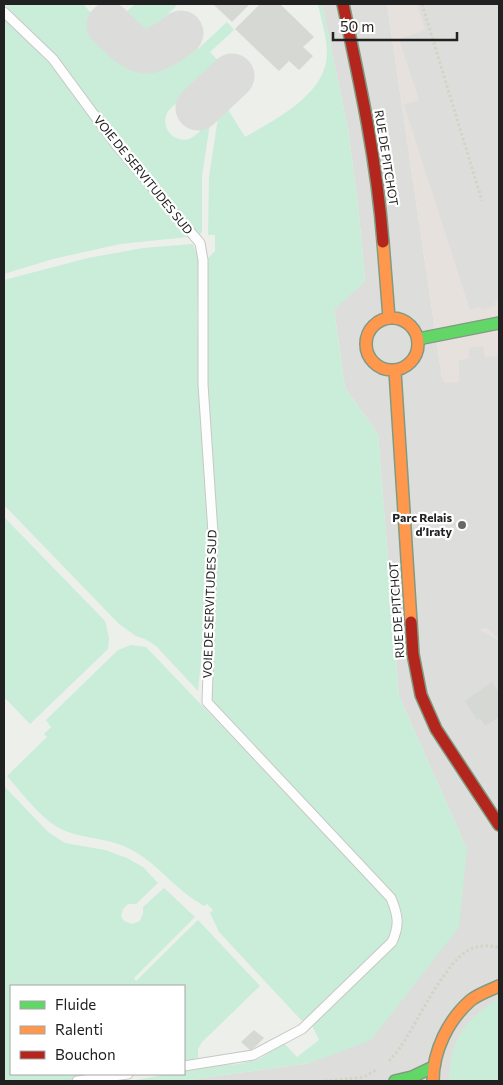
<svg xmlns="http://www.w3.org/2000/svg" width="503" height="1085" font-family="Commissioner,sans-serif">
  <rect width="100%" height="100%" fill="#ecefea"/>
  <path fill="#dddedb" d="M322 4H387L479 629 499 640V1081H182L310 1063 467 849 399 696 378 434 345 388 334 309 365 281 358 204 348 129Z"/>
  <path fill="#e7e1dd" d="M387 4H499V640L479 629Z"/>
  <path fill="#c9edd9" d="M4 4H83L123 48 134 53 149 56 159 55 179 40H187L198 49 227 22 234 30 210 52 228 71 194 100C188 102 181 101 176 104 150 120 176 153 197 134 204 128 202 120 205 113 207 110 211 107 213 104L202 176V232L199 236 123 147 56 56Z
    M136 4H178L165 17 173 25V33C167 37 162 42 156 45 137 53 124 34 112 22Z
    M318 4H322L348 129 358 204 365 281 334 310 345 388 378 434 399 696 467 849 459 927 371 1040 310 1063 182 1081H131L168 1074H184V1071L206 1066 239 1064 261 1058 283 1042 297 1057 319 1040 312 1025 396 944C406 923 404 912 393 893L216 711 209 690 217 537 207 382 206 260 215 251V235H208L209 177 221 98 245 137C276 119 327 94 327 53 327 37 321 19 318 4Z
    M4 18 54 68 114 149 188 237 120 244 53 259 4 274Z
    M193 244 199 260 197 318 202 440 209 521 208 591 198 691 156 646 145 639 136 636 119 624 4 505V280L88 258 143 248Z
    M4 517 105 621 109 638 108 649 30 724 4 697Z
    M131 645 146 647 387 899C396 916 394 925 388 943L308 1018 302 1021 219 932 210 913 213 910 207 904 204 906C198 902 191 898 185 893 166 878 151 859 128 848 106 837 80 839 59 828 42 819 20 791 7 776L47 737 44 734 51 727 46 720 118 650Z
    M4 786 48 832 65 843 105 850 127 858 143 867 158 883 136 904H128L123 909 121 916 124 921 132 924 140 921 143 913V907L164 888 195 917 134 978 136 981 198 920 260 986 202 1042 198 1049V1058L184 1061V986H11V1074H135L79 1081H4Z
    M499 998V1081H449C451 1038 463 1021 499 998Z"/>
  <path fill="#dddedc" d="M417 4H499V300L495 301 496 306 481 310 480 307 470 310 404 105 419 100 399 39 425 30Z
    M483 346 485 357 499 356V639L487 628 432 634 417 422 431 419 429 381 442 378 445 383 459 382V361L469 358V348Z"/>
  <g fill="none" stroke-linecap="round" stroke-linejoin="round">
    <path stroke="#dcddda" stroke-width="45" d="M109 25C140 55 144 61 181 33
      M198 108 232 76"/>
  </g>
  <path fill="#d5d8d3" d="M213 4H250L232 22Z
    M260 4H280L314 37 303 47 313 56 299 70 289 61 279 71 235 29Z
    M492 682 499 692V717L485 726 480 718 477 720 465 701Z
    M254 1030 264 1038 251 1051 241 1042Z"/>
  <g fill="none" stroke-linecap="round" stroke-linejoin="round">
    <defs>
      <path id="lane" d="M4 12 53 59 117 146 200 243 203 260V384L213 533 207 702 391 898C398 915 400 925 392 942L302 1029 253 1055 184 1066
        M77 1081 128 1074"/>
      <path id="fast" d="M418 339 499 323
        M395 1081 412 1077 433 1067"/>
      <path id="slow" d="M383 242 389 318
        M366 344a26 26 0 1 1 52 0a26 26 0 1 1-52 0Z
        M395 371 411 622
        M433 1081C433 1051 448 1020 471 1000 479 994 490 990 499 986"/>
      <path id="jam" d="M343 4C360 83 377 161 383 242
        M411 622 413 654 421 695 436 729 499 825"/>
    </defs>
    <use href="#lane" stroke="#c7c8c6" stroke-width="11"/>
    <use href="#fast" stroke="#819b82" stroke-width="14"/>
    <use href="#slow" stroke="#819b82" stroke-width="14"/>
    <use href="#jam" stroke="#819b82" stroke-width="14"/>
    <path stroke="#d2d4c4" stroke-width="3" stroke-dasharray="2.5 2.5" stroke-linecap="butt" d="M422 4 482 201
      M389 1061C393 1056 398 1051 401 1046 418 1022 446 958 473 948 482 945 490 945 499 948
      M325 1081 364 1077 376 1070"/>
    <use href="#lane" stroke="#fcfdfc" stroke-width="9"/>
    <use href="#fast" stroke="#63d668" stroke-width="11"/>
    <use href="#slow" stroke="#ff974d" stroke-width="11"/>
    <use href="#jam" stroke="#b3261e" stroke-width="11"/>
  </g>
  <circle fill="#686967" stroke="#fff" stroke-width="2" cx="462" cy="525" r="5"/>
  <g text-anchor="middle" stroke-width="4.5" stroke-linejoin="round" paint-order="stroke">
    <g font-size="12" fill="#212121" stroke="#fff">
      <text transform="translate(386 158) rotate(81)" y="4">RUE DE PITCHOT</text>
      <text transform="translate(143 175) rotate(51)" y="4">VOIE DE SERVITUDES SUD</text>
      <text transform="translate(210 604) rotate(-88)" y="4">VOIE DE SERVITUDES SUD</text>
      <text transform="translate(397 610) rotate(-94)" y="4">RUE DE PITCHOT</text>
    </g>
    <g font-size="12" font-weight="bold" fill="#212121" stroke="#fff" text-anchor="end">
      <text x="452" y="522">Parc Relais<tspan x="452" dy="14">d’Iraty</tspan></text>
    </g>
  </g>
  <rect width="503" height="1085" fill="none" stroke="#212121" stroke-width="10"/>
  <rect x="10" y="985" width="175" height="90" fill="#ffffff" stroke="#a6a6a6"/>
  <rect x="20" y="1001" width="25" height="8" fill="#63d668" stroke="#a6a6a6"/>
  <text x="55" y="1010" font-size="15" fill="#212121">Fluide</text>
  <rect x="20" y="1026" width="25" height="8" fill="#ff974d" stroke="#a6a6a6"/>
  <text x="55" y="1035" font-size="15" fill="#212121">Ralenti</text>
  <rect x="20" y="1051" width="25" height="8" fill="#b3261e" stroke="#a6a6a6"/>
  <text x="55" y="1060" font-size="15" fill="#212121">Bouchon</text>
  <path d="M333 32v8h124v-8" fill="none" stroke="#212121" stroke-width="2.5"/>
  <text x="340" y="32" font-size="15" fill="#212121" stroke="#ffffff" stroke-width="4" paint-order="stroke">50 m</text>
</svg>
